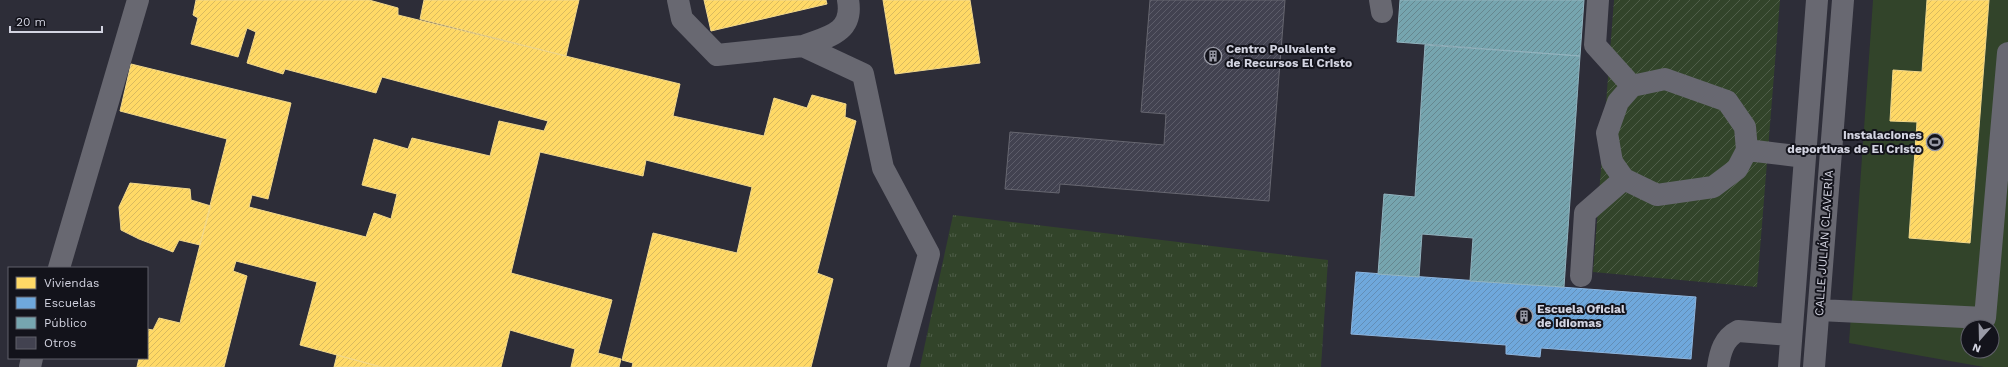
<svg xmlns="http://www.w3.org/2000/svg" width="2008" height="367" font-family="'Work Sans',sans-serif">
  <defs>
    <pattern id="park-tufts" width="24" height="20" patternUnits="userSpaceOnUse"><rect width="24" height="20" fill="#32442a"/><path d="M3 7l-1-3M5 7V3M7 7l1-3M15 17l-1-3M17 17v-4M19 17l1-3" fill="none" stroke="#4f5e49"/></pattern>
    <pattern id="garden-furrows" width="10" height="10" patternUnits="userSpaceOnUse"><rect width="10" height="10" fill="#32442a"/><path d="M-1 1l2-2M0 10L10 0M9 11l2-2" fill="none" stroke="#4f5e49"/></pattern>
    <pattern id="homes-hatch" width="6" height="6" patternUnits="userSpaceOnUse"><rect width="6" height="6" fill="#ffd966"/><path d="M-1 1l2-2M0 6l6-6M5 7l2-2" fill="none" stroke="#d9ba5f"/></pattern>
    <pattern id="schools-hatch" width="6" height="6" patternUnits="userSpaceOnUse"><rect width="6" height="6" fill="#6fa8dc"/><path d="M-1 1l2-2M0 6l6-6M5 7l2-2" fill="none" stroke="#638eb6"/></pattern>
    <pattern id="public-hatch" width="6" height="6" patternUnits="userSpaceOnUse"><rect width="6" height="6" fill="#76a5af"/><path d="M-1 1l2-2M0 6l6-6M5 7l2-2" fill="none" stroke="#66878f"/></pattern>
    <pattern id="building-hatch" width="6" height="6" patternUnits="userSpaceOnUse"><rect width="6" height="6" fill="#424250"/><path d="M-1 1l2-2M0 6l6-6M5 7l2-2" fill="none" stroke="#5c5c69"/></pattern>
  </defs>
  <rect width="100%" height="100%" fill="#2d2d38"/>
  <path fill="#32442a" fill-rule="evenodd" d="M1873 0H2008V367H1984L1849 343ZM1968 327H1992V351H1968Z"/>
  <path fill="url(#park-tufts)" d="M953 215 1328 260 1321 367H920Z"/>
  <path fill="url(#garden-furrows)" d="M1614 0H1780L1757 287 1593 272Z"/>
  <path fill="url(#homes-hatch)" stroke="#f2d88b" d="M196 0H369L398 8V15L680 84 673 116 764 136 774 98 807 108 812 95 846 104 845 117 856 121 817 273 833 279 811 367H632L633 363 622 360 653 233 737 253 752 187 646 160 643 176 540 152 511 273 612 300 598 353 621 359 619 367H571L575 349 510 330 501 367H381L300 345 317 282 236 261 233 271 247 276 224 367H137L139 358H147V329L153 330 159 318 180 323 227 139 120 111 131 64 291 103 268 199 252 195 249 207 366 237 374 213 391 219 397 194 362 185 374 139 408 149 412 138 490 156 499 121 544 131 548 121 382 77 376 93 285 69 283 74 247 63 256 32 247 28 238 57 191 44 198 18 193 15Z
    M424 0H579L566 56 420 19Z
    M704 0H826L827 4 711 31Z
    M883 0H970L980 63 895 74Z
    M1927 0H1989L1970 243 1909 238 1917 122 1890 121 1893 70 1922 72Z
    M130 183 190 189 191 200 211 206 200 245 179 240 173 252 139 239 121 230 119 207Z
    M337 355 381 367H334Z"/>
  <path fill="url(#schools-hatch)" stroke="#8db5de" d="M1356 272 1696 297 1691 359 1541 348 1540 357 1506 354V345L1351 334Z"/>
  <path fill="url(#public-hatch)" stroke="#92b3be" d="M1400 0H1584L1580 56 1397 42Z
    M1425 45 1580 56 1564 287 1470 281 1473 238 1422 234 1419 277 1378 274 1384 194 1415 197Z"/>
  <path fill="url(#building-hatch)" stroke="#666670" d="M1150 0H1285L1269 201 1060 184 1059 193 1005 189 1010 132 1164 145 1166 114 1141 112Z"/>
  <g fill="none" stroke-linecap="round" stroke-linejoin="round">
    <path stroke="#686871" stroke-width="22" d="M678 0 682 19 717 55 803 46 863 74 883 168 929 254 898 367
      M1380 0 1382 12
      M1598 0 1595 45 1632 86
      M803 46C827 37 854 33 848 0
      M1665 79 1727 101 1745 127 1747 150 1737 169 1713 187 1657 195 1624 179 1612 162 1607 133 1618 102 1632 86Z
      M1747 150 1805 157
      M59 268 138 0
      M1581 276 1585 213 1624 179
      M1819 310 1985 318 2008 53
      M30 367 32 358
      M1718 367C1720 352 1724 338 1738 331L1791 335
      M1789 367 1817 0
      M1814 367 1843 0"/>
  </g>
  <defs>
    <symbol id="building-ring" viewBox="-11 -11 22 22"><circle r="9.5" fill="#13131b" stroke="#999aa6" stroke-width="1.5"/><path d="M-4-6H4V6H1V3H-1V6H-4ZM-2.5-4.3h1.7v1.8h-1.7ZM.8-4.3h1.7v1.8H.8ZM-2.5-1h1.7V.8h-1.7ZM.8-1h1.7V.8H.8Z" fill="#999aa6"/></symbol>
    <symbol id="stadium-ring" viewBox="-11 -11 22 22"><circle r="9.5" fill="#13131b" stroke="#999aa6" stroke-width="1.5"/><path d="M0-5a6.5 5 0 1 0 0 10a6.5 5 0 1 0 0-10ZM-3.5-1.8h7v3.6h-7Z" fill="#999aa6"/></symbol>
  </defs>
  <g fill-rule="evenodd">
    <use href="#building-ring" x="1203" y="46" width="20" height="20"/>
    <use href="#stadium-ring" x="1925" y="132" width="20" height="20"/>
    <use href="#building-ring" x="1514" y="306" width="20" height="20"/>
  </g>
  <g text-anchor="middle" stroke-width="4" stroke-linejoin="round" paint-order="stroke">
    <g font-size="12" font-weight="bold" fill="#d3d4e1" stroke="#13131b" text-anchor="start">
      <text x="1226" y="53">Centro Polivalente<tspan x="1226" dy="14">de Recursos El Cristo</tspan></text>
      <text x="1922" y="139" text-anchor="end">Instalaciones<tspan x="1922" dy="14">deportivas de El Cristo</tspan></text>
      <text x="1537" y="313">Escuela Oficial<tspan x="1537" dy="14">de Idiomas</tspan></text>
    </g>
    <g font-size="12" fill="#d3d4e1" stroke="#13131b">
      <text transform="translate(1824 243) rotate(-86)" y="4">CALLE JULIÁN CLAVERÍA</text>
    </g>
  </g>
  <rect x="8" y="267" width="140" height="92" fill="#13131b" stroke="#60606a"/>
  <rect x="16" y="277" width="20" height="12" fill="#ffd966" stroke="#60606a"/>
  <text x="44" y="287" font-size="12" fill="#d3d4e1">Viviendas</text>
  <rect x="16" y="297" width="20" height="12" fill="#6fa8dc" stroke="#60606a"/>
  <text x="44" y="307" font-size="12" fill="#d3d4e1">Escuelas</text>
  <rect x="16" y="317" width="20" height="12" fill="#76a5af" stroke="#60606a"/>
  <text x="44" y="327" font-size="12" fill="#d3d4e1">Público</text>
  <rect x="16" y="337" width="20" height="12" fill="#424250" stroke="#60606a"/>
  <text x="44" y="347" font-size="12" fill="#d3d4e1">Otros</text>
  <g transform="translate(1980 339) rotate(200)"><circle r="19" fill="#13131b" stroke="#60606a"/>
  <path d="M0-3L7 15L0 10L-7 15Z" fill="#999aa6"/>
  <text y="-6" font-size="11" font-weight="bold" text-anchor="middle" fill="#d3d4e1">N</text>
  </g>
  <path d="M10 26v6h92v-6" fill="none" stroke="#d3d4e1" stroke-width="2"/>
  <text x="16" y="26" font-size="12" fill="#d3d4e1" stroke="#13131b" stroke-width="3" paint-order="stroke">20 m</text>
</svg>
